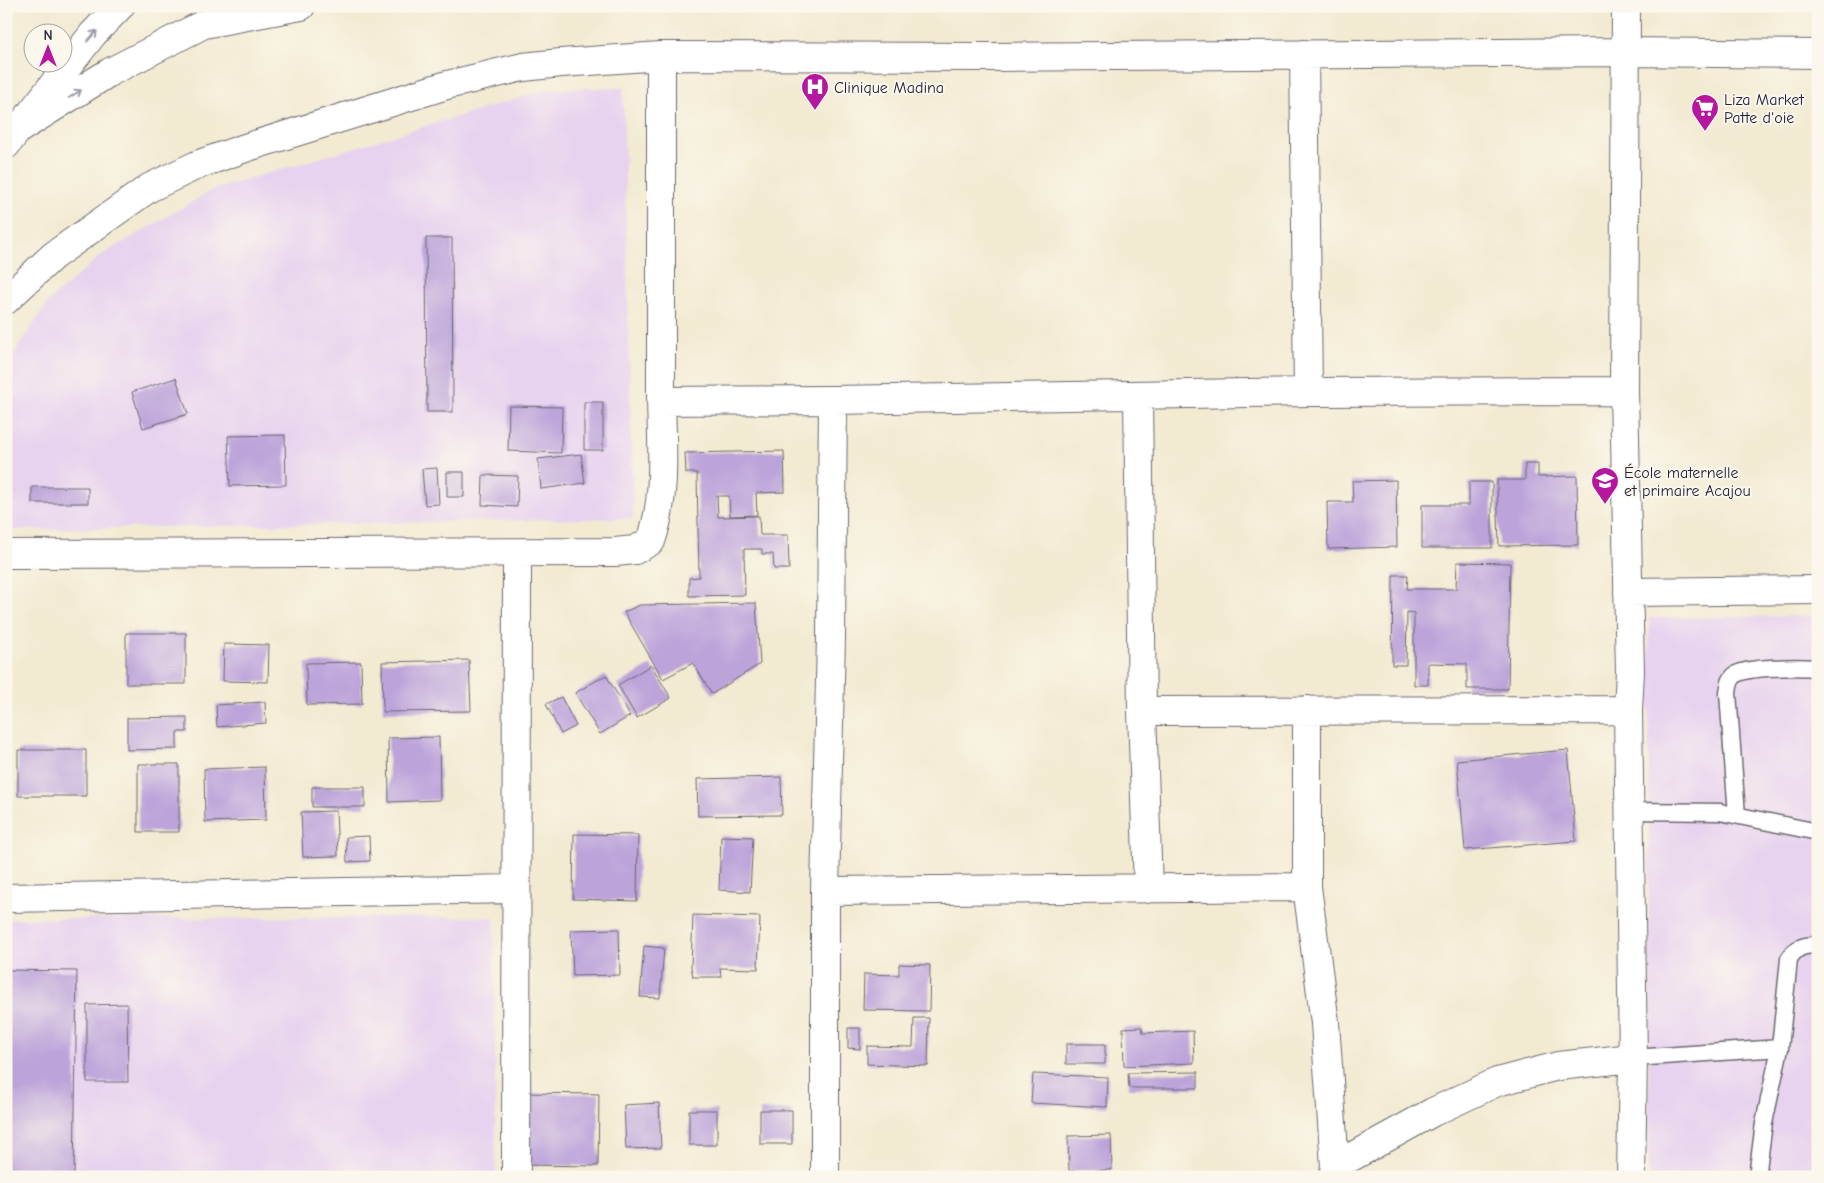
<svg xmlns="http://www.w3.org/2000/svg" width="1824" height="1183" font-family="'Comic Neue',sans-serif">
  <rect width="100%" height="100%" fill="#fbf7ec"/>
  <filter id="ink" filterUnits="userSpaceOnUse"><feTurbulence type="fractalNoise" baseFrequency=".02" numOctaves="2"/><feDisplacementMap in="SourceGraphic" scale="10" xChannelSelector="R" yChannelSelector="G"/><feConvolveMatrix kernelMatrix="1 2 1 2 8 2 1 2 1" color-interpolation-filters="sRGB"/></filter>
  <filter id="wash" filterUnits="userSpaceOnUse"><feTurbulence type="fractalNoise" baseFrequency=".0096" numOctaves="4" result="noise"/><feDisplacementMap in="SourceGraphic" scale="20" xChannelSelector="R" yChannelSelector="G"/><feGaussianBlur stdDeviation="1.12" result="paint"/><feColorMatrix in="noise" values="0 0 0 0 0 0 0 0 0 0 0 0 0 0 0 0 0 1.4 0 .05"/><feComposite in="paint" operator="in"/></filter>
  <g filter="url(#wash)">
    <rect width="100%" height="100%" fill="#f2ead1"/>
    <path fill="#e7d2ef" d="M584 88H623L633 518 6 530V367L12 356 49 301 100 256 212 190 543 91Z
      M1818 616V1177H1649V618Z
      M494 917 496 1177H6V919Z"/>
    <g id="blocks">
      <path fill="#bca3da" d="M426 238H452L453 412H427Z
        M176 378 188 414 143 428 132 392Z
        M584 402H603V450H584Z
        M509 406 562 407 561 453 508 451Z
        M285 435 286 485 230 486 228 436Z
        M784 451 785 492 756 493 757 515 730 516 729 496H717L718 517 759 516 760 535H788L789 569H774L773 554H762V549H744L745 595 689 596V578L699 577 697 473H686L685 453Z
        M581 454 585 483 541 489 538 459Z
        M1525 464H1538V477L1577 476 1578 545 1499 546 1497 480H1525Z
        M437 468 439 504 425 505 422 469Z
        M447 472H464V497H447Z
        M483 475 518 476 517 507 482 505Z
        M1396 480 1397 547 1328 549 1327 502H1353L1352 481Z
        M1469 482H1492V548H1422V505H1469Z
        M32 487H88V503H32Z
        M1457 562 1510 563 1508 689H1467V664L1428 663V685H1414V613L1407 612 1406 665H1392L1393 575H1408L1407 589H1456Z
        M756 603 760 664 712 694 693 663 663 679 624 612 640 605Z
        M126 633H186V684H126Z
        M224 644 269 645 268 682 223 681Z
        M469 660 471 711 383 712 382 662Z
        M361 662 362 704 307 705 306 663Z
        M651 665 671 698 637 718 618 685Z
        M606 675 630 716 600 734 575 693Z
        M561 697 576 726 561 734 546 704Z
        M265 702 266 723 217 727 216 705Z
        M187 717V732H177V749L127 750V718Z
        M439 737 440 800 389 802 388 738Z
        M18 750H86V796H18Z
        M1568 750 1576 841 1465 850 1457 760Z
        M138 764H179V832H138Z
        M265 767 266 820 205 822 204 769Z
        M781 777 782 815 698 816 697 779Z
        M312 787H365V807H312Z
        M336 811 338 856 303 857 301 812Z
        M574 834 638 835 637 901 573 899Z
        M369 836 370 861 347 862 346 837Z
        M721 836 753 837 750 892 719 890Z
        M693 915 760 917 758 969 720 968 721 977H693L691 967Z
        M619 929 620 975 573 976 571 930Z
        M644 946 664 948 660 998 640 997Z
        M899 964 930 965 929 1011 863 1010 864 974 899 975Z
        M6 970 77 971 74 1177H6Z
        M127 1004 128 1082H87V1005Z
        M914 1018H929L928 1066 867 1064V1046L913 1047Z
        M1142 1027 1143 1033 1193 1031 1194 1063 1124 1066 1123 1028Z
        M848 1028H860V1049L848 1048Z
        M1066 1044H1105V1064H1066Z
        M1198 1072V1088H1129L1128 1073Z
        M1033 1074 1108 1077 1107 1107 1031 1103Z
        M523 1093 599 1094 598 1166 522 1165Z
        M659 1103 661 1148 626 1149 624 1105Z
        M689 1110H717V1145H689Z
        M760 1110H792V1144H760Z
        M1111 1135 1112 1170 1069 1171 1068 1136Z"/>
    </g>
  </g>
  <g filter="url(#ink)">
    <use href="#blocks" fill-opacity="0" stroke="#6b6870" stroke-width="1"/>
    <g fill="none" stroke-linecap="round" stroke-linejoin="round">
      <defs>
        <path id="service" d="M1630 811 1720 812 1818 832
          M1737 815 1728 693C1729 687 1729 680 1735 675 1747 666 1801 667 1818 668
          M1633 1058 1780 1048
          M1757 1177 1764 1123 1780 1048 1789 959C1796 947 1804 945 1818 945"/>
        <path id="minor" d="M1626 6 1624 391 1630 672 1628 710 1633 1058 1631 1177
          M1304 54 1308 392
          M6 300 53 256 149 188 197 165 245 148 447 85 523 67 561 63 661 56 991 57 1625 52 1818 54
          M1138 395 1142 711 1148 889
          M661 401 833 400 1308 392 1624 391
          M6 554 615 552 635 550 651 541C669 490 660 432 661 379 661 271 661 164 661 56
          M1628 592 1818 590
          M1307 710V887L1325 1023 1335 1166
          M1142 711 1628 710
          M825 891 1307 887
          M6 898 516 889
          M516 1177 517 553
          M825 1177V891L831 637 833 400
          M1333 1177 1335 1166 1433 1112 1497 1082 1558 1066 1633 1058"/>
        <path id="primary" d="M6 145 93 34 120 6"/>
        <path id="trunk" d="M19 129 110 72 204 24 301 6"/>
      </defs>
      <use href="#service" stroke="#6b6870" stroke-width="19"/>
      <use href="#minor" stroke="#6b6870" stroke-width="30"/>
      <use href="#primary" stroke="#6b6870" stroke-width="30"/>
      <use href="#trunk" stroke="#6b6870" stroke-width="30"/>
      <use href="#service" stroke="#fff" stroke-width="16"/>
      <use href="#minor" stroke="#fff" stroke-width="28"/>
      <use href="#primary" stroke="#fff" stroke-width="28"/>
      <use href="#trunk" stroke="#fff" stroke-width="28"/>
    </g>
    <defs><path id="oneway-shaft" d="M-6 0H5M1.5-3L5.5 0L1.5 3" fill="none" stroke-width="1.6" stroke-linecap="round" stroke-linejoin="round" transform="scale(1.25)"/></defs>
    <g stroke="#9c9ca7">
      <use href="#oneway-shaft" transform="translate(92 36) rotate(-49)"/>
      <use href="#oneway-shaft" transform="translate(75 94) rotate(-32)"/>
    </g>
  </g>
  <defs>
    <symbol id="hospital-pin" viewBox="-11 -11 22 30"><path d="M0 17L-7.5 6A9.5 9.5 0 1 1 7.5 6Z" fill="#b5179e" stroke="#fbf7ec"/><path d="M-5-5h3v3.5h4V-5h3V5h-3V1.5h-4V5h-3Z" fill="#fff"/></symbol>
    <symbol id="supermarket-pin" viewBox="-11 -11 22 30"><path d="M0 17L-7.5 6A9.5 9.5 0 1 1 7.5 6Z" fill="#b5179e" stroke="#fbf7ec"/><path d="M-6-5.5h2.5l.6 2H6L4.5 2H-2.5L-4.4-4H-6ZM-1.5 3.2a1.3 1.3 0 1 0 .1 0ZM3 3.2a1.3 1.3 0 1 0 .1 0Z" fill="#fff"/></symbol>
    <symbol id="school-pin" viewBox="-11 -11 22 30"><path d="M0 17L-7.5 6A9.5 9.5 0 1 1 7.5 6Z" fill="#b5179e" stroke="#fbf7ec"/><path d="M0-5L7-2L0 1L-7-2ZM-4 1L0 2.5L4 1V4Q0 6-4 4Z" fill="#fff"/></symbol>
  </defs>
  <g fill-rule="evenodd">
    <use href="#hospital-pin" x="799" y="71" width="32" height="43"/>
    <use href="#supermarket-pin" x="1689" y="92" width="32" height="43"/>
    <use href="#school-pin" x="1589" y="465" width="32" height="43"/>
  </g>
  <g text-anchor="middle" stroke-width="4" stroke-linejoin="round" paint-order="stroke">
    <g font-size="16" fill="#22223b" stroke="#fbf7ec" text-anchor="start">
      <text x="834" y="93">Clinique Madina</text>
      <text x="1724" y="105">Liza Market<tspan x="1724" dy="18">Patte d'oie</tspan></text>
      <text x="1624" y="478">École maternelle<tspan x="1624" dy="18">et primaire Acajou</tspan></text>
    </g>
  </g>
  <rect width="1824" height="1183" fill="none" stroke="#fbf7ec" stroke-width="25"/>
  <g transform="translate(48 48)"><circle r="24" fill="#fbf7ec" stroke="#a4a2a5"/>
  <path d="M0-4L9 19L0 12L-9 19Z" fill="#b5179e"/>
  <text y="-8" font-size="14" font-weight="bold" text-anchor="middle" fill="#22223b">N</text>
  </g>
</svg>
